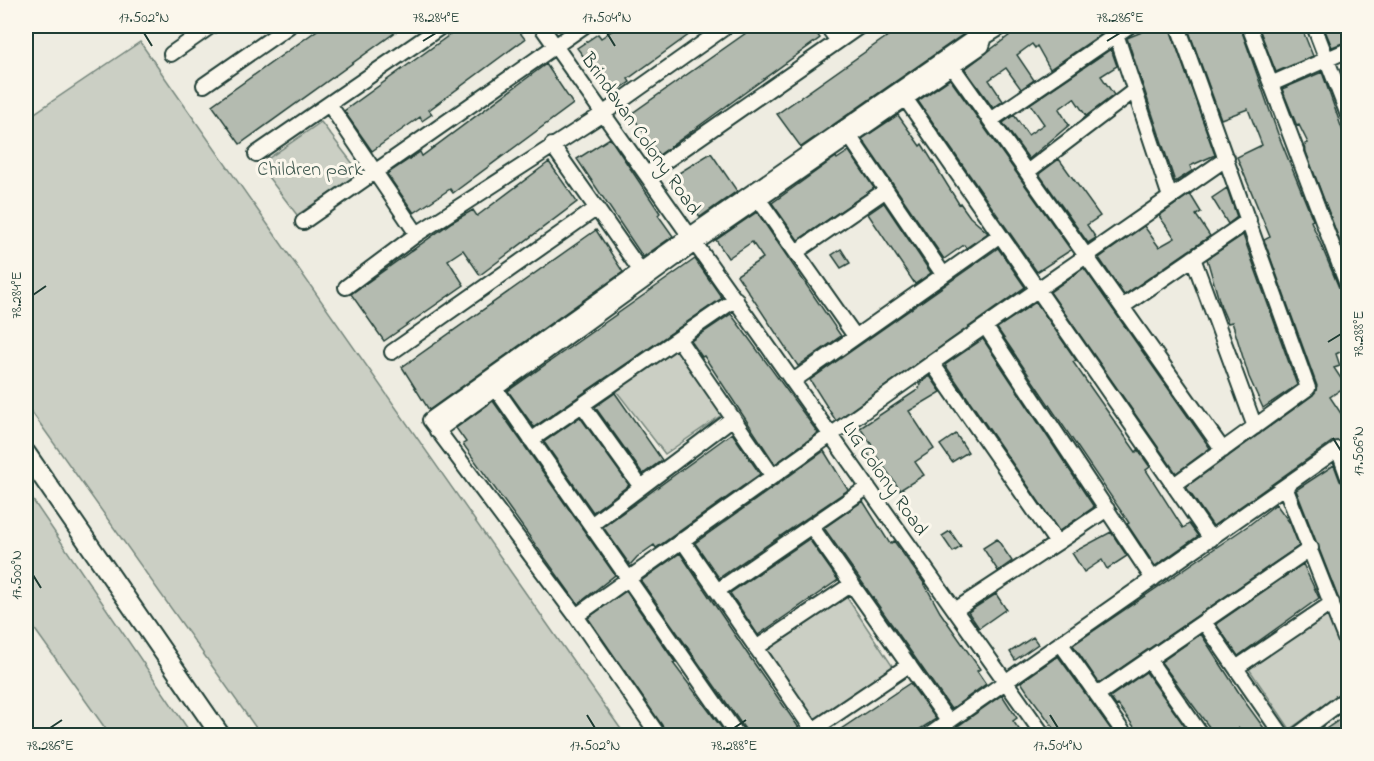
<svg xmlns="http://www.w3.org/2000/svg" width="1374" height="761" font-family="'Indie Flower',sans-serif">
  <rect width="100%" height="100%" fill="#eeece1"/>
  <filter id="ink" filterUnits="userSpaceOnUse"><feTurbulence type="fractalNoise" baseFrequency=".0167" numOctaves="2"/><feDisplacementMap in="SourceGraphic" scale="12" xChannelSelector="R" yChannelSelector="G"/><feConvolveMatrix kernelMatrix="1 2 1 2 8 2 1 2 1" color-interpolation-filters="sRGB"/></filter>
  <g filter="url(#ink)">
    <path fill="#cbcfc4" stroke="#75867c" stroke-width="1.5" d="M140 42 625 735H261L26 404V119Z
      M321 122 360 173 297 215 259 165Z
      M677 343 726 412 665 454 614 388Z
      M26 490 192 735H110L26 617Z
      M846 596 893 667 813 720 766 649Z
      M1328 612 1348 661V688L1290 729 1247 666Z"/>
    <path fill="#b4bbb0" stroke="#1f3d34" stroke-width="1.5" d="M323 26H404L240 144 212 105Z
      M462 26H515L525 39 429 110 432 114 422 121 420 117 372 151 344 111Z
      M619 26H701L628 79 630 82 612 94 577 48 598 34 601 38Z
      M756 26H811L820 38 659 155 631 114Z
      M902 26H964L968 31 801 147 777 114Z
      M1022 26H1055L1060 33 1071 26H1113L1050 69 1037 46 1035 48 1032 44 1017 55 1034 80 1021 89 1006 68 989 80 1003 101 993 108 965 69Z
      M1148 26H1169L1215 155 1190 166 1192 171 1175 182 1127 38 1149 29Z
      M1187 26H1240L1278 134 1313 220 1311 221 1340 290 1348 296V348L1336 354 1340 366 1334 368 1346 386 1330 397 1348 424V452L1344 442 1333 441 1213 526 1186 487 1313 395 1317 386 1264 240 1270 237 1237 157 1262 145 1248 109 1221 119Z
      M1258 26H1301L1313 56 1276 72Z
      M1330 26H1345L1348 41 1332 47 1324 28Z
      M1111 49 1117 66 1101 76 1114 95 1086 116 1074 98 1059 109 1069 125 1029 159 1003 123 1014 115 1028 135 1044 124 1030 104Z
      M546 64 573 104 453 193 450 189 414 213 387 174 420 152 422 156Z
      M1322 72 1348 146V263L1306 152 1305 144 1308 143 1299 125 1297 126 1282 89Z
      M950 79 1071 250 1037 272 918 101Z
      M898 115 920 146 922 144 959 204 960 203 970 217 988 233 966 248 964 245 944 259 862 139Z
      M610 138 660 213 658 215 673 236 643 257 577 159Z
      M849 151 874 188 798 240 772 203 836 157 837 159Z
      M711 153 737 191 700 217 674 176Z
      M1059 159 1100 216 1087 225 1096 238 1088 243 1039 174Z
      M549 162 577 202 480 275 463 250 448 260 464 285 384 341 351 294 452 222 473 210 477 216Z
      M1227 188 1237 217 1228 224 1212 198Z
      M1190 194 1201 212 1196 215 1210 236 1124 295 1099 258 1144 226 1159 247 1175 238 1159 216Z
      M884 203 931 273 915 284 868 214Z
      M757 212 841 336 798 366 737 275 763 258 752 242 728 258 716 240Z
      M596 230 623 272 429 410 402 367Z
      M1243 235 1297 385 1263 408 1249 377 1232 322 1228 323 1221 307 1207 259Z
      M998 248 1025 287 836 421 810 380Z
      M841 249 850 263 841 268 832 255Z
      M695 259 722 298 534 427 508 391Z
      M1084 268 1210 448 1176 473 1050 292Z
      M1036 302 1076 360 1073 362 1091 388 1136 452 1138 450 1150 467 1146 470 1183 528 1189 524 1198 536 1155 566 1127 524 1129 523 997 328Z
      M731 314 818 433 775 464 704 356 702 357 691 341Z
      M983 339 1094 507 1059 531 945 365Z
      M930 376 941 392 909 411 934 449 915 462 924 475 900 490 877 457 872 460 865 450 872 445 860 428 919 389 920 383Z
      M615 393 662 460 643 474 595 407Z
      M493 401 615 575 578 604 463 444 466 442 456 428Z
      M580 417 629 485 593 512 544 442Z
      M732 433 760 474 656 548 654 545 637 557 630 565 603 527Z
      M956 434 968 452 952 462 940 445Z
      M824 451 848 490 719 578 695 543Z
      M1334 465 1340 481 1348 486V623L1296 490Z
      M863 501 890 544 894 541 924 583 940 612 980 669 977 671 986 684 951 709 824 528Z
      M1276 504 1290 523 1299 546 1099 683 1073 645 1249 525Z
      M950 531 961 547 953 552 942 536Z
      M1111 532 1127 556 1107 569 1102 560 1084 572 1072 553Z
      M809 539 838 580 758 635 730 593Z
      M997 539 1012 561 998 571 983 548Z
      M680 553 749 656 804 735H749L641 581Z
      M1303 564 1319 598 1238 656 1216 624Z
      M626 591 675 662 673 663 727 735 668 734 588 618Z
      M996 594 1006 609 979 628 968 612Z
      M1201 634 1245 702 1269 735H1244L1239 728 1229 735H1215L1161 662Z
      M1033 637 1038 644 1015 660 1010 652Z
      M1058 656 1090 700 1115 735H1059L1029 694 1021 682Z
      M1146 672 1191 735H1140L1118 705 1116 706 1110 697Z
      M910 683 936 719 911 735H832Z
      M1002 695 1017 718 1013 721 1023 735H955L951 731Z
      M1348 714V735H1317Z"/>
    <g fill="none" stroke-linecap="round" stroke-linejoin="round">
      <defs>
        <path id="street" d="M541 26 1044 736
          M827 26 838 41
          M1249 26 1348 287
          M1314 26 1348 115
          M1116 34 1170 197
          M171 54 211 26
          M952 66 1223 450
          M1271 84 1348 50
          M204 85 289 26
          M905 98 1211 539
          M329 104 417 234
          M991 120 1129 26
          M850 137 943 274
          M552 145 640 270
          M256 154 442 26
          M1027 172 1135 90
          M647 174 860 26
          M759 200 855 336
          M303 222 584 26
          M796 252 886 190
          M1193 258 1255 427
          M346 287 417 234 604 113 727 26
          M1122 307 1249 220
          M985 326 1153 579
          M679 340 772 475
          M392 352 597 208
          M932 363 1057 543 1107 509
          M793 381 1000 235
          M496 389 738 736
          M583 406 641 487
          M437 431 696 243 982 46 985 37
          M531 440 736 299
          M1174 485 1308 388 1178 26
          M1285 487 1348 646
          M591 525 733 418
          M811 526 948 721
          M682 540 817 736
          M717 591 868 487
          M955 610 1057 543
          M576 616 932 363 1227 158
          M1204 622 1283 736
          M1061 644 1126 736
          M756 648 852 584
          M1149 660 1202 736
          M1236 668 1332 603
          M1097 695 1311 548
          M813 730 909 665
          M659 736 576 616 430 420 690 235 975 37H985L1003 26
          M928 736 1338 449 1348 477
          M1296 736 1348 697"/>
        <path id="secondary" d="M26 453 221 736"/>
      </defs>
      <use href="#street" stroke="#1f3d34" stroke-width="18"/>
      <use href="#secondary" stroke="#1f3d34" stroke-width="22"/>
      <use href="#street" stroke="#fbf7ec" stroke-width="14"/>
      <use href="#secondary" stroke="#fbf7ec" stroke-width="18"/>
    </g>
  </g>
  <path fill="none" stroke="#1f3d34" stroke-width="2" d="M144 33 152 46M607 33 615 46M423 41 436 33M1107 41 1120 33M33 295 46 286M1328 342 1341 334M1333 438 1341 451M33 575 41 588M587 715 595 728M1050 715 1058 728M50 728 62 720M734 728 746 720"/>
  <g text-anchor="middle" stroke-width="6" stroke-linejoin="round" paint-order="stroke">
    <g font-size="20" fill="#1f3d34" stroke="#fbf7ec">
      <text transform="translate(642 133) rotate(55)" y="7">Brindavan Colony Road</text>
      <text transform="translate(886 478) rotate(55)" y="7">LIG Colony Road</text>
    </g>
    <g font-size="20" fill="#415a51" stroke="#fbf7ec">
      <text x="310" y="175">Children park</text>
    </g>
  </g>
  <rect width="1374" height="761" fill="none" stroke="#fbf7ec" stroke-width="66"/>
  <rect x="33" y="33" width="1308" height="695" fill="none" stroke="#1f3d34" stroke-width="2"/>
  <g font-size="15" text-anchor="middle" fill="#1f3d34">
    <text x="144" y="22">17.502°N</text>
    <text x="436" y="22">78.284°E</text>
    <text x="607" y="22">17.504°N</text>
    <text x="1120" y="22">78.286°E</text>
    <text transform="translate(16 295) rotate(-90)" y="5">78.284°E</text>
    <text transform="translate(1358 334) rotate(-90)" y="5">78.288°E</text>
    <text transform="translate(1358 451) rotate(-90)" y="5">17.506°N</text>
    <text transform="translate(16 575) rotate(-90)" y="5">17.500°N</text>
    <text x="50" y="750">78.286°E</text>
    <text x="595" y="750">17.502°N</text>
    <text x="734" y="750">78.288°E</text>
    <text x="1058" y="750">17.504°N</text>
  </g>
</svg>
